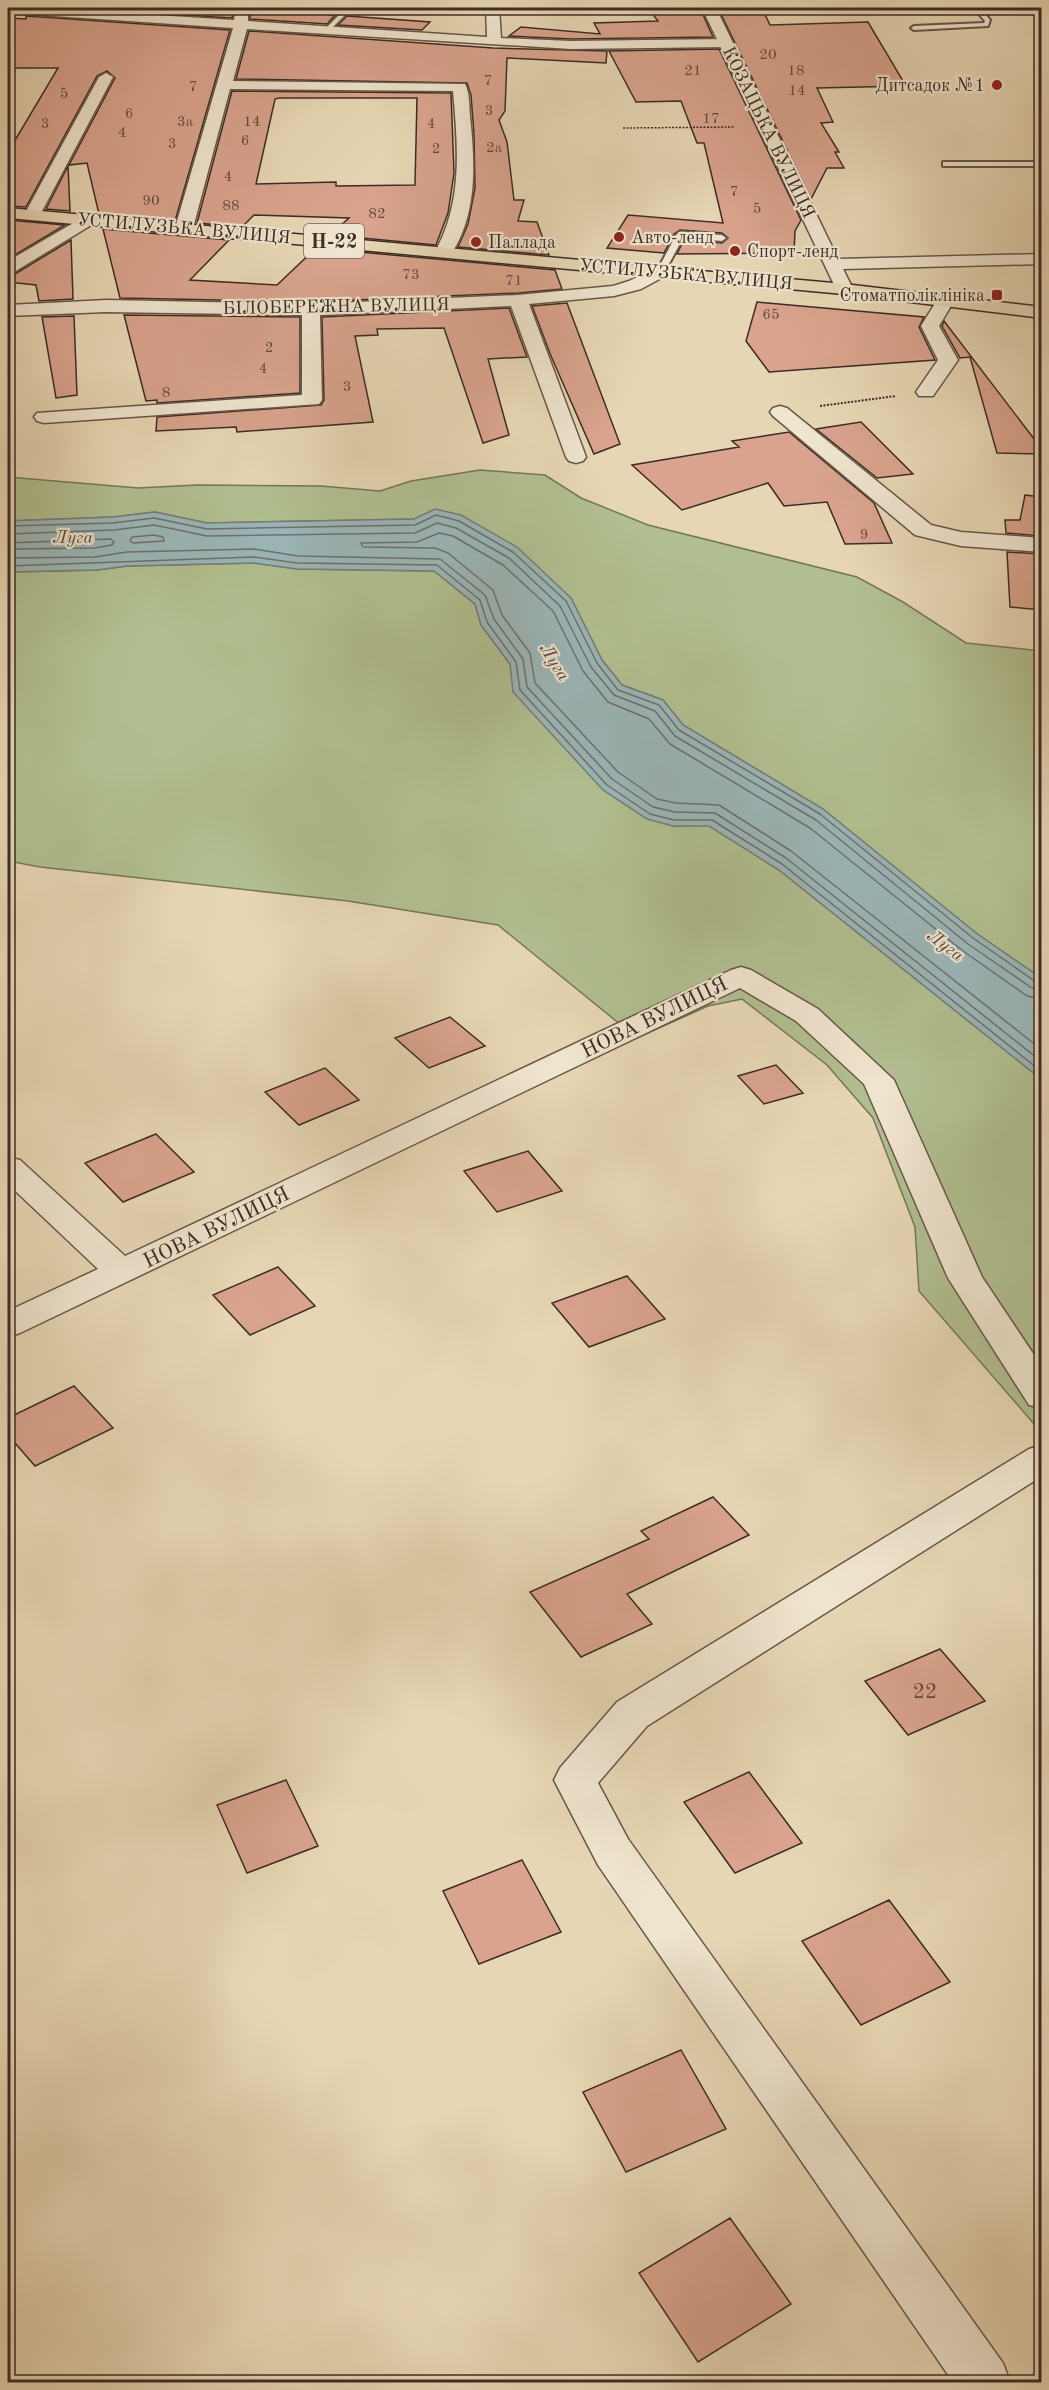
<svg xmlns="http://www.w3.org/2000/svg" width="1049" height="2390" font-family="'Old Standard TT',serif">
  <rect width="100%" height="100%" fill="#e7d6b4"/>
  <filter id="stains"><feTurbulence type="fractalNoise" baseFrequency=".00333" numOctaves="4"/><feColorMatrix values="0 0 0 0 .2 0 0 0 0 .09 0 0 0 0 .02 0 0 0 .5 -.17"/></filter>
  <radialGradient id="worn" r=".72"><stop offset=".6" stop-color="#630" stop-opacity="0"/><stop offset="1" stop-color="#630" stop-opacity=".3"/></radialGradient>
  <path fill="#b1bf90" stroke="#76765a" stroke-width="1.5" d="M480 470 545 475 581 498 648 525 857 577 903 602 966 643 1041 651V978L976 933 823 809 683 725 663 700 622 685 602 660 571 598 435 509 415 519 207 523 155 512 113 517 8 521V477L138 488 197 485 321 486 380 491 411 481Z
    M254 563 297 569 434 571 475 604 481 625 510 664 514 692 673 826 709 825 779 870 1041 1079V1432L919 1291 915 1227 873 1118 827 1065 742 999 708 1006 637 1038 498 925 348 901 40 867 8 861V572L97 570 127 566Z"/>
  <path fill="#9bb6b8" stroke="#757f7d" stroke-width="1.5" d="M435 509 461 515 517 547 571 598 602 660 622 685 663 700 683 725 823 809 976 933 1041 978V1079L779 870 709 826H673L647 819 603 790 513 692 510 664 481 625 475 604 434 571 297 569 254 563 127 566 97 570 8 572V521L113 517 155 512 207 523 414 519Z"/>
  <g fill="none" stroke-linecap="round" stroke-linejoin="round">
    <path stroke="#6c716e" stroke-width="1.5" d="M8 526 113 523 154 518 207 529 415 525 436 515 459 521 513 552 566 601 597 663 618 690 659 705 679 730 820 814 973 938 1036 982 1042 983
      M8 534 114 530 154 525 207 536 415 533 437 523 456 528 509 558 560 606 591 667 614 695 655 711 675 736 816 820 968 944 1032 988 1042 990
      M154 535 163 537 164 541 133 543 130 541 132 537Z
      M8 543 111 539 114 542 112 545 95 548 8 549
      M8 558 95 557 127 552 254 549 298 556 440 559 485 595 494 619 523 659 527 687 612 779 653 807 675 812 715 813 786 858 1042 1062
      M8 566 254 557 297 563 437 565 480 600 487 622 516 662 520 690 607 785 650 814 674 820H712L782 864 1042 1072
      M1042 999 1027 996 963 951 810 828 670 744 649 719 608 702 583 671 553 611 503 565 453 536 439 533 417 542 361 543 363 547 435 548 448 553 493 590 502 615 530 653 535 683 618 772 657 799 676 803 719 805 791 851 1042 1050"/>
  </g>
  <path fill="#d9a38d" stroke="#3c2c24" stroke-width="1.5" fill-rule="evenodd" d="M73 8H234L232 18Z
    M250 8 297 11 295 12 335 15 327 24 250 19Z
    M648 8H700L713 37 571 39 509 36 521 27 600 34 594 23 658 21Z
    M718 8H762L770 25 868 22 906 86 817 88 833 122 821 123 839 152H835L844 168H827L811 199Z
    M26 16 230 30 175 221 99 214 87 163 69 165 115 78 107 71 97 76 26 207 8 206V152L58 68H8V18L26 19Z
    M347 16 430 22 422 30 338 25Z
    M249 31 493 48 607 51 606 63 507 58 505 111 499 120 507 142 514 200H524L518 221 537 222 549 255 458 247 468 224 475 188 474 134 471 95 467 83 236 79Z
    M719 49 801 220 795 231 794 253 677 254 684 240 722 243 728 238 722 233 680 230 674 234 664 253 607 248 628 215 723 223 704 143H697L681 101 636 102 609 51Z
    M232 91 451 93 454 173 448 213 436 245 330 235 349 218 254 215 242 227 197 223ZM279 98H417L415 185 336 186V182L256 184 275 99Z
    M68 166 70 211 46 209Z
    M8 220 65 225 8 259Z
    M103 229 229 240 190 280 277 285 316 248 555 270 562 289 518 293 311 302 120 298Z
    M71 240 73 299 39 301 36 285 8 282V275L15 274Z
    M757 302 924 317 919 327 935 360 769 372 746 341Z
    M567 303 620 444 594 454 551 356 532 306Z
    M509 308 527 357 488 359 509 435 483 443 444 328 377 329 378 335 355 336 373 422 237 432 236 427 156 431 157 417 321 405 324 400 322 317Z
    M124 315 300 317V393L157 403V400L146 401Z
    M74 316 77 395 56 398 42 317Z
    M944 321 1041 448V454L997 453 970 357 960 358 942 326Z
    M861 422 913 474 877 478 816 429Z
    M789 432 874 503 892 543 845 544 827 502 784 506 768 483 682 510 632 465 739 447 732 441Z
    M1025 495 1041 497V536L1006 533 1005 520H1020Z
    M1007 552 1041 554V610L1010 607Z
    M450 1017 485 1046 429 1068 395 1038Z
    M776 1065 803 1093 764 1104 738 1076Z
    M325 1068 359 1100 299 1125 265 1092Z
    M156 1134 194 1172 123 1202 85 1163Z
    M528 1151 562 1191 497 1212 464 1171Z
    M278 1267 315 1306 250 1335 213 1295Z
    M627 1276 665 1319 589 1347 552 1303Z
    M74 1386 113 1428 35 1466 8 1435V1418Z
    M713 1497 749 1535 627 1594 652 1624 581 1657 530 1592 649 1539 641 1531Z
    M940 1649 985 1701 908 1735 865 1681Z
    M749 1772 802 1843 735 1873 684 1802Z
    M286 1780 318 1846 247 1873 217 1805Z
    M522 1860 561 1932 479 1964 443 1891Z
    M889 1900 950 1982 861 2025 802 1941Z
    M681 2050 726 2129 626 2172 583 2092Z
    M730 2218 791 2304 698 2362 639 2273Z"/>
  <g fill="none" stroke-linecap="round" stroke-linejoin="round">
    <defs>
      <path id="service" d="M346 8H352L327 33H323V31Z
        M974 8H980L990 20 988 26 914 30 911 28 914 26 984 23 985 21Z
        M943 162H1042V166H943Z
        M680 232 722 235 726 238 722 241 683 238 664 273H658L657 271 676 235Z"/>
      <path id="minor" d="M8 8H46L234 20 236 8H248V21L487 37 486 8H499L501 38 571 41 726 39 733 43 726 47 571 49 247 29 233 81 465 84C470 93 469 106 470 116 475 163 478 215 450 256H438L435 252C463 201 458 147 453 91L230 89 193 228 190 232H178L175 228 233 28 8 13Z
        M106 73 113 77 40 215 32 220 26 219 24 215 99 77Z
        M87 215 93 216 95 220 93 224 14 272 8 273V261Z
        M661 266 667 267 670 271 667 275 641 289 614 296 529 304 586 457 583 461 576 463 569 461 566 457 511 306 320 315 322 400 319 404 44 423 37 421 34 417 37 413 302 395V315L106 312 8 316V305L106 300 311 304 518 295 613 286 629 281Z
        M945 296 951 297 954 301 939 326 958 360 933 396H919L916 392 938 360 921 326 939 297Z
        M780 406 787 408 931 525 961 532 1042 538V552L961 546 915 535 773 416 770 412 773 408Z
        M741 967 751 970 818 1009 894 1080 982 1277 1042 1367V1408L1029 1405 948 1278 864 1084 796 1021 740 988 20 1333 8 1337V1311L98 1269 8 1184V1157L20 1160 125 1256 731 970Z
        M1042 1445V1476L647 1726 598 1783 628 1839 1003 2363 1010 2382H953L598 1865 554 1780 560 1768 617 1702 1029 1449Z"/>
      <path id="tertiary" d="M702 8H716L838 259 1042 254V264L843 269 853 289 850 293H838Z"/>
      <path id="primary" d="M8 208 844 284 1042 307V318L844 294 8 218Z"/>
    </defs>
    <use href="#service" stroke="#675648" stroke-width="4"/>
    <use href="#minor" stroke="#675648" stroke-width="3"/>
    <use href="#tertiary" stroke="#675648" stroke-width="3"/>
    <use href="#primary" stroke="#3c2c24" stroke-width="3"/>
    <path stroke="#3c2c24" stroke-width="1.5" stroke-dasharray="2 1.5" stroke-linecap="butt" d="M623 128 735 127"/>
    <path stroke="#3c2c24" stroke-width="2" stroke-dasharray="2 1.5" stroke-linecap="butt" d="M820 406 896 396"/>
    <use href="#service" fill="#efe4ce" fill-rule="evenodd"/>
    <use href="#minor" fill="#efe4ce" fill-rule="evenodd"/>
    <use href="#tertiary" fill="#efe4ce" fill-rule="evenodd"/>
    <use href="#primary" fill="#e7d6b4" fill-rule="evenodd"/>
  </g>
  <g fill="#8f2418" stroke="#efe4ce" stroke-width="2">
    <circle cx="997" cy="85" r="6"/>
    <circle cx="619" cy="237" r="6"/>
    <circle cx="476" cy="242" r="6"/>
    <circle cx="735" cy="251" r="6"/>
    <rect x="991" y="289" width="12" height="12" rx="3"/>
  </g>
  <g text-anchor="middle" stroke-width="4.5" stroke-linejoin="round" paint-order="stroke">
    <g font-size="15" fill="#634a3e">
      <text x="768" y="59">20</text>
      <text x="693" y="75">21</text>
      <text x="796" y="75">18</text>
      <text x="488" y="85">7</text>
      <text x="193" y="91">7</text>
      <text x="797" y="95">14</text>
      <text x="64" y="98">5</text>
      <text x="489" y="115">3</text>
      <text x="129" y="118">6</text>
      <text x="711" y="123">17</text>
      <text x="185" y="126">3а</text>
      <text x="252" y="126">14</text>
      <text x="45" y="128">3</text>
      <text x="431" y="128">4</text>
      <text x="122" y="137">4</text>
      <text x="245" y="145">6</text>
      <text x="172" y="148">3</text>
      <text x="494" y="152">2а</text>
      <text x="436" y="153">2</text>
      <text x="228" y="181">4</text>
      <text x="734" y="196">7</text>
      <text x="151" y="205">90</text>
      <text x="231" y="210">88</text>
      <text x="757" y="213">5</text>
      <text x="377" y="218">82</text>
      <text x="411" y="279">73</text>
      <text x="514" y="285">71</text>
      <text x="771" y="319">65</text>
      <text x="269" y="352">2</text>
      <text x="263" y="373">4</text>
      <text x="347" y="391">3</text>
      <text x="166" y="397">8</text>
      <text x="864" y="539">9</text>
    </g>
    <g font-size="18" fill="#3c2c24" stroke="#efe4ce" text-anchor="start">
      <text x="985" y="91" text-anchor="end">Дитсадок №1</text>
      <text x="631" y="243">Авто-ленд</text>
      <text x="488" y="248">Паллада</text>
      <text x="747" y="257">Спорт-ленд</text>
      <text x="985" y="301" text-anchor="end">Стоматполіклініка</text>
    </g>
    <g font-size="18" fill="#3c2c24" stroke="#efe4ce">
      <text transform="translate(769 132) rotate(64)" y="6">КОЗАЦЬКА ВУЛИЦЯ</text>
      <text transform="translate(184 228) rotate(5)" y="6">УСТИЛУЗЬКА ВУЛИЦЯ</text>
      <text transform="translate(686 274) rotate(5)" y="6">УСТИЛУЗЬКА ВУЛИЦЯ</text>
      <text transform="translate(336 306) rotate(-1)" y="6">БІЛОБЕРЕЖНА ВУЛИЦЯ</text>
    </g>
    <g font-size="18" font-style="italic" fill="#4f4842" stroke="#efe4ce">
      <text x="73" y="543">Луга</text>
      <text transform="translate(555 662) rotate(58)" y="6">Луга</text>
      <text transform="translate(946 945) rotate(37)" y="6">Луга</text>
    </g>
    <rect fill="#efe4ce" stroke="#726357" stroke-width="1.5" x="304" y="224" width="60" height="34" rx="4.5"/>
    <g font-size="20" font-weight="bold" fill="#3c2c24">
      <text x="334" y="248">Н-22</text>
    </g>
    <g font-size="21" fill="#3c2c24" stroke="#efe4ce">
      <text transform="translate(654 1017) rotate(-26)" y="7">НОВА ВУЛИЦЯ</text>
      <text transform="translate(216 1227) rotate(-26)" y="7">НОВА ВУЛИЦЯ</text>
    </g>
    <g font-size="21" fill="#634a3e">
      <text x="925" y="1698">22</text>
    </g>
  </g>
  <rect width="1049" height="2390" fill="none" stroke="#e7d6b4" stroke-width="30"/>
  <rect x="9" y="9" width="1031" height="2372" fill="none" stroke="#3c2c24" stroke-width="3"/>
  <rect x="15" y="15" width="1019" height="2360" fill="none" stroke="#3c2c24" stroke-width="1.5"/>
  <rect width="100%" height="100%" filter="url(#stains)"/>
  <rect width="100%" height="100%" fill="url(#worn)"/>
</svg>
